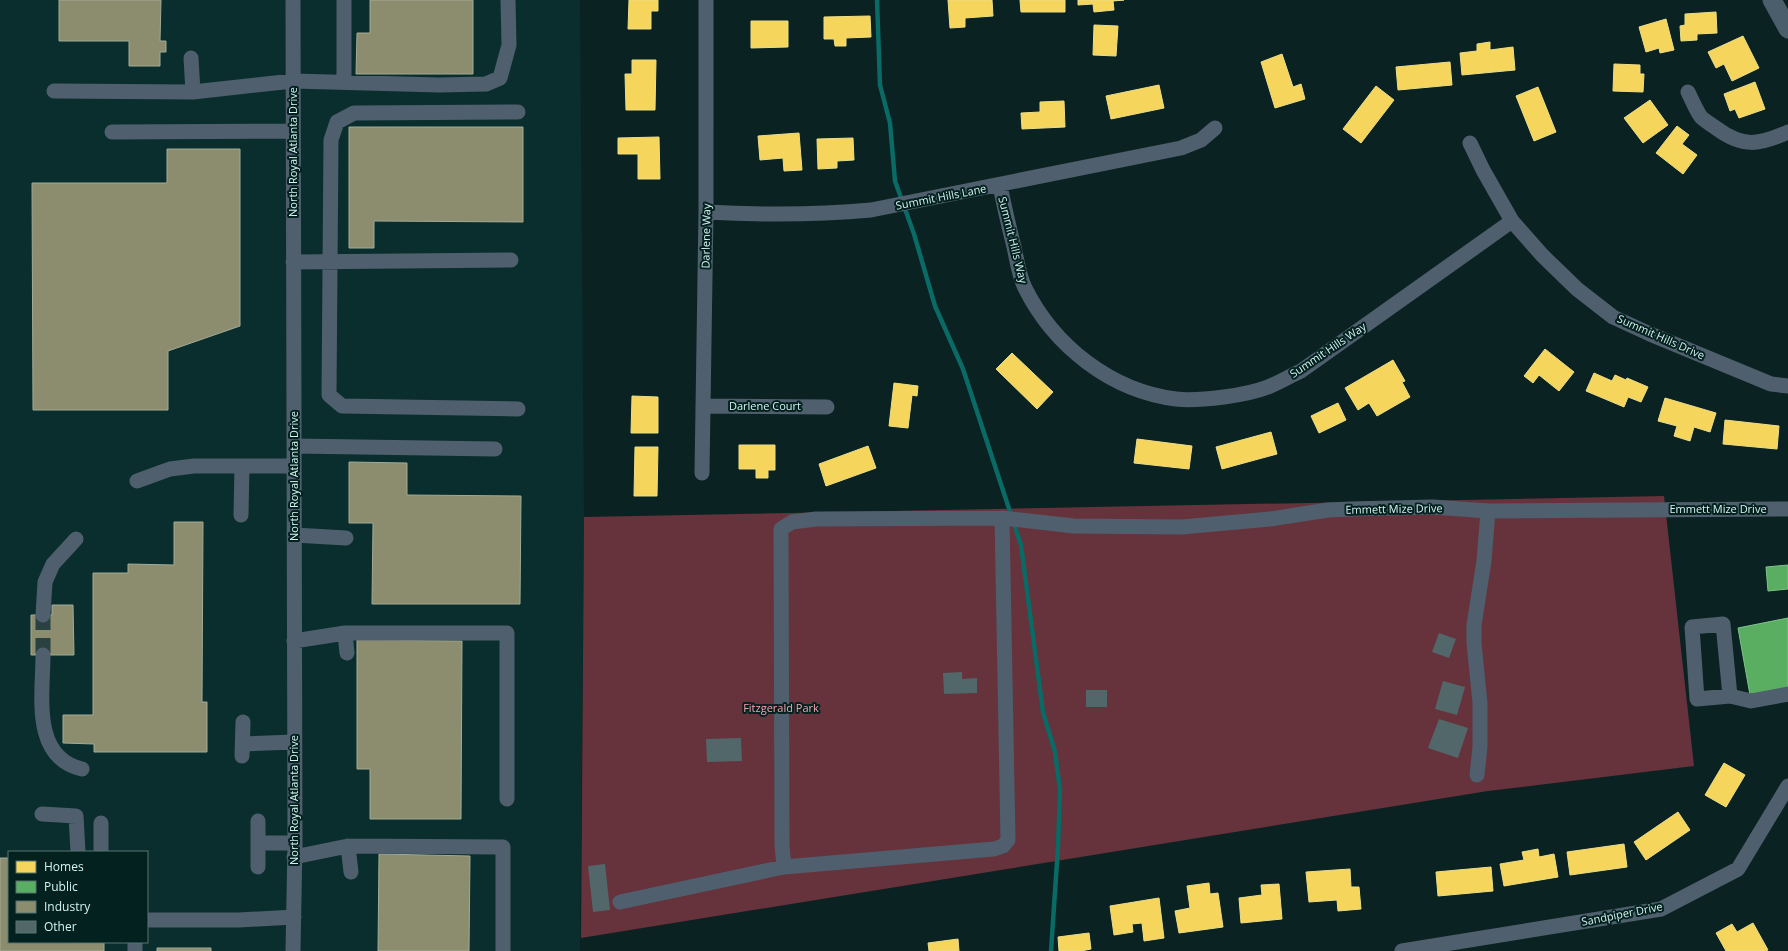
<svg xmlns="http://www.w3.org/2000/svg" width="1788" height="951" font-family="'Open Sans',sans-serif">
  <rect width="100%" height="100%" fill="#0a2221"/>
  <path fill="#0a2e2d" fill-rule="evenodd" d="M0 0H580L584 517 580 951H0ZM9 852H147V942H9Z"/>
  <path fill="#66323b" d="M1664 496 1694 766 1488 791 581 938 584 517Z"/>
  <path fill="#f6d55c" stroke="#ecde88" d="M629 0H658V11H651V29H628Z
    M948 0H992L993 16 965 18V27L950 28Z
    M1020 0H1065V12H1021Z
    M1078 0H1124L1113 1 1114 10 1094 12 1093 4 1078 5Z
    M1716 12 1717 33 1697 34V40L1681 41 1680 26 1685 25V14Z
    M870 16 871 37 846 38V46H835L834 39H824V17Z
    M1666 19 1674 50 1660 53 1659 48 1646 52 1639 27Z
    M751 21H788V47L751 48Z
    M1094 25 1118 26 1116 56 1093 55Z
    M1743 36 1759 68 1732 81 1724 64 1716 68 1708 52Z
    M1490 42V50L1513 47 1515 70 1462 75 1460 53 1477 51V44Z
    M1282 54 1293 87 1301 84 1305 99 1275 108 1261 62Z
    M632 60H656L655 110H626L625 74H632Z
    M1450 62 1452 85 1398 90 1396 67Z
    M1614 64 1640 65V74H1644L1643 92 1613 91Z
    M1755 82 1765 109 1739 118 1735 109 1730 111 1724 94Z
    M1159 85 1164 108 1111 119 1106 96Z
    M1376 86 1394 100 1361 143 1343 129Z
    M1538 87 1556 132 1534 141 1516 96Z
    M1650 100 1668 125 1643 143 1624 118Z
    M1064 101 1065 127 1022 129 1021 113 1040 112V102Z
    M1677 126 1689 135 1682 144 1697 155 1683 174 1656 153Z
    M799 133 802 170 784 171 783 158 760 160 758 136Z
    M659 137 660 179H638V154H618V138Z
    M853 138 854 160 837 161V168L818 169 817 139Z
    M1545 349 1574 372 1559 391 1539 375 1533 383 1524 376Z
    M1012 353 1053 392 1037 409 996 369Z
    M1393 360 1405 381 1402 382 1410 397 1377 416 1369 403 1358 410 1345 388Z
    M1594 373 1612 381 1615 375 1626 380 1627 378 1648 387 1641 402 1628 397 1624 407 1586 391Z
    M894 383 918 386 917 396 912 395 908 428 889 426Z
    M632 396 658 397V433H631Z
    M1665 398 1716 413 1710 432 1694 427 1690 441 1674 436 1677 426 1658 421Z
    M1338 403 1346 420 1319 433 1311 416Z
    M1725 420 1779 426 1777 449 1723 444Z
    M1271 432 1277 454 1222 469 1216 447Z
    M1137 439 1192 446 1189 469 1134 463Z
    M739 445H775V470H768V478H756V469H739Z
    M868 446 876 468 826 486 819 464Z
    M635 447H658L657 496H634Z
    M1724 763 1745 775 1726 807 1705 795Z
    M1678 812 1690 830 1646 860 1634 842Z
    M1624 844 1627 867 1570 875 1567 852Z
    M1538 849 1539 857 1554 854 1558 877 1504 886 1500 864 1524 860 1522 852Z
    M1491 867 1493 891 1438 896 1436 872Z
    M1350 869 1351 887H1359L1361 909 1338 911 1337 900 1309 902 1306 872Z
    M1209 883 1210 894 1218 893 1223 927 1179 933 1175 911 1190 908 1187 886Z
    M1279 884 1282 919 1241 923 1239 898 1262 895 1261 885Z
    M1159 898 1164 938 1144 941 1142 923 1132 924 1133 932 1114 935 1110 906Z
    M1753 923 1768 950 1765 951H1726L1716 933 1732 924 1737 932Z
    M1089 933 1091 949 1081 951H1059L1058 937Z
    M958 939 959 951H929L928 943Z"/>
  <path fill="#5aae61" stroke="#7fc28c" d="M1788 565V589L1768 591 1766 567Z
    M1788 618V688L1750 695 1738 628Z"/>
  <path fill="#8c8c6e" stroke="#a2ab95" d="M59 0H161L160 41H166V52H160V66H129V41H59Z
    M370 0H473V74H356L357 33H370Z
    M349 127H523V222L374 221V248H349Z
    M167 149H240V326L168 351V410H33L32 183H167Z
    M349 462 407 463V495L521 496 520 604H372L373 523H349Z
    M174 522H203L202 702H207V752H94V744L63 743V715H93V573H128V564L174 565Z
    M52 605H73L74 655H31V615H52Z
    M357 640 462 641 461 819H370V769H357Z
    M379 854 470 856 469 951H378Z
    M0 858H9V942L104 943V951H0Z
    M157 948H211V951H157Z"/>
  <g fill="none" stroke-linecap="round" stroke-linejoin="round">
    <path stroke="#096a66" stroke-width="4.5" d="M877 0 880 85 890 123 895 181 914 234 935 306 963 369 1021 545 1043 712 1055 752 1060 790 1058 847 1051 951"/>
  </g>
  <path fill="#526769" d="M1439 633 1456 639 1449 658 1432 652Z
    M962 672V679L977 678V693L944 694 943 673Z
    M1443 681 1465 687 1457 715 1435 709Z
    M1086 690H1107V707H1086Z
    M1439 719 1468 728 1458 758 1428 748Z
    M741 738 742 761 707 762 706 739Z
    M605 864 610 910 593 912 588 866Z"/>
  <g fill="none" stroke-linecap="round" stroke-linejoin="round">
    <path stroke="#294140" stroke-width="15" stroke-dasharray="15 8" stroke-linecap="butt" d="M43 615V655"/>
    <path stroke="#4f5f6d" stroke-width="15" d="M344 0V82
      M191 58 193 92 293 81 439 85 486 84 500 78 509 45 508 0
      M54 91 193 92
      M1688 92C1692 100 1696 110 1701 117 1705 121 1712 125 1716 128 1743 148 1759 145 1788 132
      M518 112 354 113 337 122 331 140 329 395 342 406 518 409
      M112 132 293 131
      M1470 143 1483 170 1512 221 1542 255 1577 289 1613 317 1650 334 1771 384 1788 386
      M1000 185C1004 206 1009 227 1014 247 1017 260 1019 276 1025 288 1054 346 1111 391 1176 399 1192 401 1208 399 1224 397 1239 395 1255 392 1268 387 1280 382 1290 376 1301 371L1512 221
      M706 212C761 215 816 215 871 210L1181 148 1201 140 1215 128
      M293 262 511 260
      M704 406 827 407
      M294 446 495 449
      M702 473 706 212V0
      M137 481 170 469 194 466H294
      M241 515 242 466
      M294 535 346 538
      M43 615 45 582 53 564 76 539
      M345 633 347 653
      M294 641 345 633H507V799
      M43 655C43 695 31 757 82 769
      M1730 696 1723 624 1692 627 1697 699 1730 696 1751 701 1788 694
      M243 744 294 742
      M242 756 243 722
      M1477 775 1480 747V703L1474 643V625L1484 561 1488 511
      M42 814 76 816 78 852
      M259 843H295
      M348 846 351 872
      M101 852V823
      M294 857 348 846 503 847V951
      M258 867V821
      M784 867 782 845 781 529 792 522 816 519 1002 518 1074 526 1182 527 1270 519 1328 510 1351 509 1433 507 1488 511 1788 509
      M620 902 784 867 994 849 1003 846 1008 840 1002 518
      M147 920H239L294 917
      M135 942V951
      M293 951 295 843 293 0
      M1402 951 1661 909 1738 869 1788 786"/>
    <path stroke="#4a5e6c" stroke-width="19" d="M1772 0 1788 29"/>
  </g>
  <g text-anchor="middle" stroke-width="4" stroke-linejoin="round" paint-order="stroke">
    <g font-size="11" fill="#d6f2f0" stroke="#02211f">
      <text transform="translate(293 152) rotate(-90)" y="4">North Royal Atlanta Drive</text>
      <text transform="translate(941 197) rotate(-11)" y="4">Summit Hills Lane</text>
      <text transform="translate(706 236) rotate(-89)" y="4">Darlene Way</text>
      <text transform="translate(1013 240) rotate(76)" y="4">Summit Hills Way</text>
      <text transform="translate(1661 337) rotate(24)" y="4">Summit Hills Drive</text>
      <text transform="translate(1328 350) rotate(-34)" y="4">Summit Hills Way</text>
      <text x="765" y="410">Darlene Court</text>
      <text transform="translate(294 476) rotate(-90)" y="4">North Royal Atlanta Drive</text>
      <text transform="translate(1394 509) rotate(-1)" y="4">Emmett Mize Drive</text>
      <text x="1718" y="513">Emmett Mize Drive</text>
      <text transform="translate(294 800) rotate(-90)" y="4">North Royal Atlanta Drive</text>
      <text transform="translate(1622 914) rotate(-11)" y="4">Sandpiper Drive</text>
    </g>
    <g font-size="11" fill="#f7a3ad" stroke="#02211f">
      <text x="781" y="712">Fitzgerald Park</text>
    </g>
  </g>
  <rect x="8" y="851" width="140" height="92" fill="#02211f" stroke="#577573"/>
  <rect x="16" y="861" width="20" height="12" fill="#f6d55c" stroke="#577573"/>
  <text x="44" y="871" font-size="12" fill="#d6f2f0">Homes</text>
  <rect x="16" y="881" width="20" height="12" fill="#5aae61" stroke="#577573"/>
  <text x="44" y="891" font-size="12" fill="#d6f2f0">Public</text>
  <rect x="16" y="901" width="20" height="12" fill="#8c8c6e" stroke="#577573"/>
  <text x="44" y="911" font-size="12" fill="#d6f2f0">Industry</text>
  <rect x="16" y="921" width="20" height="12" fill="#526769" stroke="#577573"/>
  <text x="44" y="931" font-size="12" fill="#d6f2f0">Other</text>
</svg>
